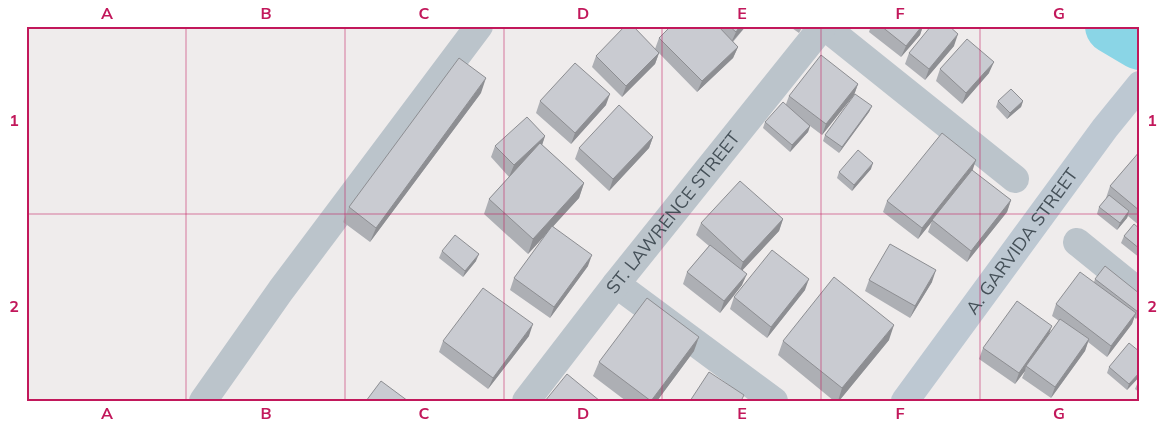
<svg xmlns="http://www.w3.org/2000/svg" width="1166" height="427" font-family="Mulish,sans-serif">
  <rect width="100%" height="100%" fill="#efecec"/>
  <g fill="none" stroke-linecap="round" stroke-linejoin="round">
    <path stroke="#8ad5e6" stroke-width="56" d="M1113 26 1140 42"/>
    <g stroke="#bbc4cb" stroke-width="28">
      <path d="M824 26 1015 179"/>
      <path d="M1077 242 1140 293"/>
      <path d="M616 284 774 401"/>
      <path d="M203 401 281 290 479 26"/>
      <path id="s1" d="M526 401 616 284 823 26"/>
    </g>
    <path stroke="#bdc8d2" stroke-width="28" id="s2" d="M905 401 1105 128 1140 85"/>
  </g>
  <path fill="#adafb4" d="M671 26H746L733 42 738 47 733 58 697 92 655 49 659 38Z
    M789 26H803L799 33Z
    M871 26H923L920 35 901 57 869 32Z
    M954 46 925 80 905 64 909 53Z
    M659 53 655 64 622 97 592 67 596 56Z
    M940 69 989 73 962 104 936 81Z
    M858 84 854 95 822 135 810 126 808 132 790 152 763 128 765 122 786 104 789 96Z
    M481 93 370 242 343 222 349 207Z
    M540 101 606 105 571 144 536 113Z
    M998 101H1023L1021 107 1007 119 996 107Z
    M872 106 869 112 839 153 823 141 825 135Z
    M545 136 542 145 584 183 579 198 553 226 588 266 550 318 510 290 514 278 549 231 528 254 484 214 489 199 509 177 491 157 495 146Z
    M653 137 649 148 609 191 575 159 579 148Z
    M1140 151V226L1128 216 1127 218 1117 230 1097 214 1099 207 1107 198H1106L1110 186Z
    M871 169 852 191 837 178 839 172Z
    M972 171 1011 200 1007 212 967 262 928 232 932 221 918 239 883 212 887 201Z
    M783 219 779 231 742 270V285L720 313 683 284 687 272 709 246 696 235 701 223Z
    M1140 229V258L1121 243 1124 236Z
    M442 251 476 261 463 277 439 258Z
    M1095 279 1140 294V314L1136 319 1134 317 1132 324 1107 357 1088 342 1085 351 1051 398 1022 378 1025 371 1015 384 979 359 983 348 1050 333 1059 321 1052 316 1056 304 1094 282Z
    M869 280 932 282 910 318 865 291Z
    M805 290 767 338 730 309 734 297Z
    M529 336 488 389 439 352 443 341Z
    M889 340 839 401H834L778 355 783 341Z
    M694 351 657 401H626L593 376 599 362Z
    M1109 367 1140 376 1127 390 1107 373Z
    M1140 377V393L1135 389Z"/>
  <path fill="#8d8e92" d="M740 26H746L731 43 736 32Z
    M922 26H923L920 35 901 57 906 46Z
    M958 34 954 46 925 80 929 69Z
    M738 47 733 58 697 92 702 81Z
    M659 53 655 64 622 97 626 86Z
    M994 62 989 73 962 104 966 93Z
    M486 78 481 93 370 242 376 228Z
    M858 84 854 95 822 135 826 124Z
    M610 94 606 105 571 144 575 133Z
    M1023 101 1021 107 1007 119 1010 113Z
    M872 106 869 112 839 153 842 147Z
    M810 126 808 132 790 152 792 145Z
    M545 136 541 148 509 177 514 165Z
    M653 137 649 148 609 191 613 179Z
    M976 160 972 172 918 239 922 228Z
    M873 163 871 169 852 191 854 185Z
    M584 183 579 198 528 254 533 239Z
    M1011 200 1007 212 967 262 971 251Z
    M1129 211 1127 218 1117 230 1120 223Z
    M783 219 779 231 739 274 743 262Z
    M479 254 476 261 463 277 465 271Z
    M592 255 588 266 550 318 554 307Z
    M936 270 932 282 910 318 915 306Z
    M747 274 742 285 720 313 724 301Z
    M809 279 805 290 767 338 771 327Z
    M1136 313 1132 324 1107 357 1111 346Z
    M533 324 529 336 488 389 493 378Z
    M894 325 889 340 839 401H838L842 388Z
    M1052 326 1048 337 1026 366 1025 371 1015 384 1019 373Z
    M699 337 694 351 657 401H651Z
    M1089 339 1085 351 1051 398 1055 387Z
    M1140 372V376L1127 390 1129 384Z"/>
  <path fill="#c9cbd1" stroke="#8d8e92" d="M625 26H633L659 53 626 86 596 56Z
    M671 26H718L738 47 702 81 659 38Z
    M729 26H740L736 32Z
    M881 26H922L906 46Z
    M931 26H949L958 34 929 69 909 53Z
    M967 39 994 62 966 93 940 69Z
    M821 55 858 84 826 124 789 96Z
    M459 58 486 78 376 228 349 207Z
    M575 63 610 94 575 133 540 101Z
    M1011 89 1023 101 1010 113 998 101Z
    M855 94 872 106 842 147 825 135Z
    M783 102 810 126 792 145 765 122Z
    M619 105 653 137 613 179 579 148Z
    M527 117 545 136 514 165 495 146Z
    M942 133 976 160 922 228 887 201Z
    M540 143 584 183 533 239 489 199Z
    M858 150 873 163 854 185 839 172Z
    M1140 151V211L1110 186Z
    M972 170 1011 200 971 251 932 220Z
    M740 181 783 219 743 262 701 223Z
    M1109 195 1129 211 1120 223 1099 207Z
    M1134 224 1140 229V249L1124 236Z
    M552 226 592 255 554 307 514 278Z
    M455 235 479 254 465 271 442 251Z
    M890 244 936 270 915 306 869 280Z
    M710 245 747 274 724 301 687 272Z
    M772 250 809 279 771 327 734 297Z
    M1105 266 1140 294V311L1138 312 1095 279Z
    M1080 272 1136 313 1111 346 1056 304Z
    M834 277 894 325 842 388 783 341Z
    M483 288 533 324 493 378 443 341Z
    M647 298 699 337 651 401 599 362Z
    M1017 301 1052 326 1019 373 983 348Z
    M1060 319 1089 339 1055 387 1026 366Z
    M1129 343 1140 352V372L1129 384 1109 367Z
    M709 372 744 395 741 401H690Z
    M567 374 600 401H545Z
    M381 381 408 401H366Z"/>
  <path fill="none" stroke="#c2185b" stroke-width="1" stroke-opacity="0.55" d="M186 26V401M345 26V401M504 26V401M662 26V401M821 26V401M980 26V401M26 214H1140"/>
  <g text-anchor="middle" stroke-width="4" stroke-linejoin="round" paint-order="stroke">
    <g font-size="18" fill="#455058" stroke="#fff">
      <text dy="6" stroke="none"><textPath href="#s1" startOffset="239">ST. LAWRENCE STREET</textPath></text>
      <text dy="6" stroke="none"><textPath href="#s2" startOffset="198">A. GARVIDA STREET</textPath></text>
    </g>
  </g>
  <rect width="1166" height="427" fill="none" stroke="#ffffff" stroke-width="55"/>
  <rect x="28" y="28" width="1110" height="372" fill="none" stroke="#c2185b" stroke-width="2"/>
  <g font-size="16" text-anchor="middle" font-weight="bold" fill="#c2185b">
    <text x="107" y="19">A</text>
    <text x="266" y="19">B</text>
    <text x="424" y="19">C</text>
    <text x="583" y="19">D</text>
    <text x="742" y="19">E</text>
    <text x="900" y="19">F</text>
    <text x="1059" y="19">G</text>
    <text x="14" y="126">1</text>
    <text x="1152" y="126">1</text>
    <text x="14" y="312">2</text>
    <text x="1152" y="312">2</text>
    <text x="107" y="419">A</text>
    <text x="266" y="419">B</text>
    <text x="424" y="419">C</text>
    <text x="583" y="419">D</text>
    <text x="742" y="419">E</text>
    <text x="900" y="419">F</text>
    <text x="1059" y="419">G</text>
  </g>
</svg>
